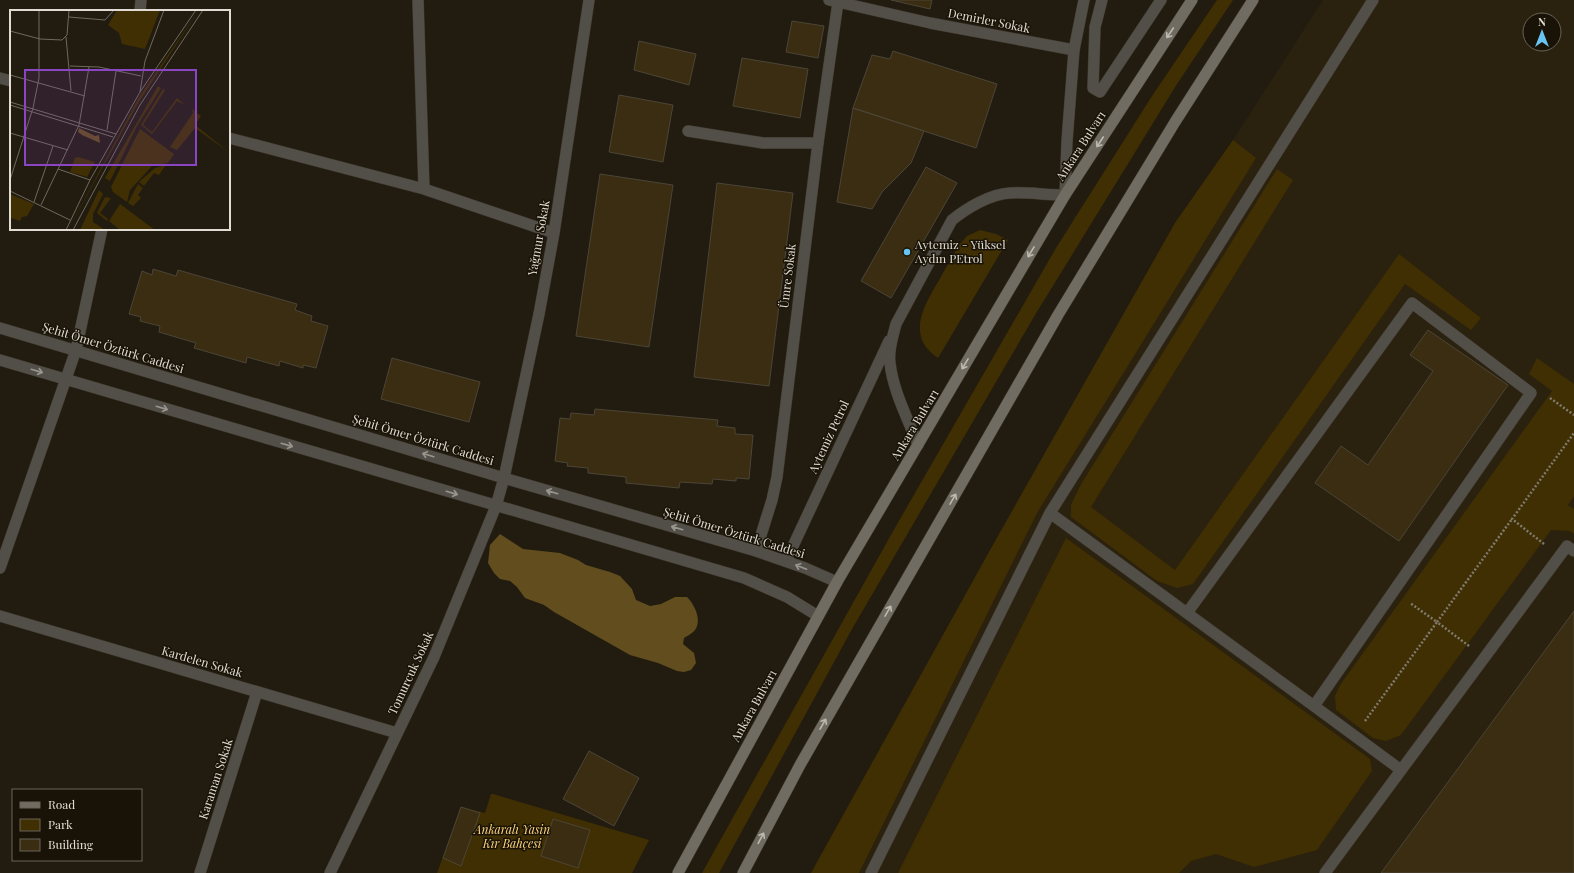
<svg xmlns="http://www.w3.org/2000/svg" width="1574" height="873" font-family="'Playfair Display',serif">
  <rect width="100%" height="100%" fill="#221c10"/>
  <path fill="#2a210e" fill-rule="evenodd" d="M1323 0H1574V873H811L994 543 1175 223 1233 140ZM1530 20H1554V44H1530Z"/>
  <path fill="#402f02" d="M1217 0H1233L1177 84 1035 315 852 629 719 873H702L896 526 1056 248 1152 96Z
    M1233 140 1256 158 1037 513 859 873H811L994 543 1175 223Z
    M1277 169 1293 180 1091 507 1175 570 1399 254 1481 318 1471 330 1405 284 1193 584 1177 588 1157 581 1071 517V505L1080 486Z
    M980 230 996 234 1008 240 938 358C906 337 923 307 938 282 945 269 952 257 960 244L967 236Z
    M1537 358 1574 384V496L1568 505 1574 509V534L1570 531 1551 530 1401 735 1386 741 1373 738 1336 710 1335 696 1340 685 1552 391 1529 374Z
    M1066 538 1370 759 1372 771 1317 850 1254 867 1216 854 1191 861 1179 873H898Z
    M491 794H493L649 840 632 873H437L461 807 485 813Z"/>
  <path fill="#614d1e" d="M500 534 523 549 560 553 578 560 586 565 610 572 620 576 632 589 636 600 650 606 661 604 675 597H687C695 605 702 620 695 630 693 633 687 636 684 638L683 644 694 653 696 663 691 670 684 672 677 671 658 663 630 655 554 612 544 605 525 598 517 587 510 581 500 579 494 573 488 563 490 545Z"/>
  <path fill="#3a2d12" stroke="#4c4537" d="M891 0H932L930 9Z
    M792 21 824 26 818 58 786 52Z
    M639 41 696 54 689 85 634 70Z
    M893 51 997 84 976 148 853 108 872 55 890 59Z
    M742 58 808 69 800 118 733 106Z
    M619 95 673 105 663 162 609 152Z
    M853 108 924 131 911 163 882 192 872 209 837 202Z
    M926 167 957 183 891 298 861 281Z
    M600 174 673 185 649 347 576 336Z
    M717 183 793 193 769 386 694 377Z
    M153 269 176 276 178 270 297 304 295 310 312 316 311 321 328 326 316 368 303 365V368L280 361 279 366 247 357 246 363 194 348 196 343 159 332 160 326 140 321 141 317 129 314 142 271 152 275Z
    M1428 330 1508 385 1399 541 1315 483 1341 446 1368 465 1433 371 1410 355Z
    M392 358 480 382 469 422 381 399Z
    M595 409 718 420 717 426 735 428V434L753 435 749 479 736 478V481L713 479 712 484 680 482 679 488 626 483V477L588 473V468L567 466 568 463 555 461 560 418 570 419 571 413 594 415Z
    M1574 611V873H1381Z
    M589 751 639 778 614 826 563 799Z
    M461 807 480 813 461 866 443 858Z
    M553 819 590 830 578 868 541 856Z"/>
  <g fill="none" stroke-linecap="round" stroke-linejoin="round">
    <defs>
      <path id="service" d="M688 131 763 143H818
        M918 445C908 419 893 391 890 363 888 350 893 336 896 324L952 220C967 208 990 194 1010 193 1028 192 1047 195 1065 195
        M1050 513 1373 0
        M786 561 889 341
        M1314 706 1401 770
        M871 873 1050 513 1314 706 1531 393 1412 303 1187 613
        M1325 873 1567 546 1574 551"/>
      <path id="pedestrian" d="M1102 0 1095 27 1093 88 1100 92 1161 0"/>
      <path id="minor" d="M418 0 424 189
        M829 0 930 23 1074 50
        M140 11 141 0
        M0 78 11 81
        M229 138 424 189 554 233
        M756 551 772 500 777 477 818 143 838 2
        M0 568 76 350 102 229
        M0 616 397 733
        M200 873 257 692
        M330 873 434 657 496 506 504 478 539 314 554 233 589 0"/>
      <path id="tertiary" d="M1065 195 1067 141 1074 50 1084 0
        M0 328 504 478 756 551 805 568 837 582
        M0 360 744 578 787 597 818 616"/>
      <path id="secondary" d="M678 873 837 582 1065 195 1192 0
        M743 873 800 765 1058 315 1175 122 1253 0"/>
    </defs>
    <use href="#service" stroke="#3d372b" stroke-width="12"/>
    <use href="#pedestrian" stroke="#3d372b" stroke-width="12"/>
    <use href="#minor" stroke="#3d372b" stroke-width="12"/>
    <use href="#tertiary" stroke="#3d372b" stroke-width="12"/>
    <use href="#secondary" stroke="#3d372b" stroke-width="12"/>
    <path stroke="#807b70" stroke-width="2.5" stroke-dasharray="2 2" stroke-linecap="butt" d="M1550 398 1574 415
      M1544 544 1512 519 1574 433
      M1469 646 1437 622 1512 519
      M1365 721 1437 622 1410 603"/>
    <use href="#service" stroke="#524f49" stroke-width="11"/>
    <use href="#pedestrian" stroke="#524f49" stroke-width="11"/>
    <use href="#minor" stroke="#524f49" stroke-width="11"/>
    <use href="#tertiary" stroke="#524f49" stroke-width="11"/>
    <use href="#secondary" stroke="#706c61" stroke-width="11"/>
  </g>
  <defs><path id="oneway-shaft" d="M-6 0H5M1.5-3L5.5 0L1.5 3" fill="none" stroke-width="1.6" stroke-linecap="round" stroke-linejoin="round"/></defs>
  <g stroke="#bebab1">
    <use href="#oneway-shaft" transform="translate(1170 33) rotate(124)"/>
    <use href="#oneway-shaft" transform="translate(1100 142) rotate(123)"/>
    <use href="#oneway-shaft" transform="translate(1031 252) rotate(121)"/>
    <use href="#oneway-shaft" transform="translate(965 364) rotate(121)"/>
    <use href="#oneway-shaft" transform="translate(953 499) rotate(-60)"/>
    <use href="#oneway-shaft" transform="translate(888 611) rotate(-60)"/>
    <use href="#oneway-shaft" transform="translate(823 724) rotate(-60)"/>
    <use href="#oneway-shaft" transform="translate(761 838) rotate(-62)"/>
  </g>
  <g stroke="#99968e">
    <use href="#oneway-shaft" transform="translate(37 371) rotate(16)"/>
    <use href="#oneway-shaft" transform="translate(162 408) rotate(16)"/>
    <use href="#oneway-shaft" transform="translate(287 445) rotate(16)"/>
    <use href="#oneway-shaft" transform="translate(428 455) rotate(-163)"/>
    <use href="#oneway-shaft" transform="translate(552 492) rotate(-164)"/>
    <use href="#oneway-shaft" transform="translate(452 493) rotate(16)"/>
    <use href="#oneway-shaft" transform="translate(677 528) rotate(-164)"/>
    <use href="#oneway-shaft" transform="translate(801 567) rotate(-159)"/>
  </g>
  <circle fill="#68c4f0" stroke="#191307" stroke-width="1.5" cx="907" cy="252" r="4"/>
  <g text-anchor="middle" stroke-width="3" stroke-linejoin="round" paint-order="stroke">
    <g font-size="12" fill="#e0dcd3" stroke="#191307">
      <text transform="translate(989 21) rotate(11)" y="4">Demirler Sokak</text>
      <text transform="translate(1081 146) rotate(-57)" y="4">Ankara Bulvarı</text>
      <text transform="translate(539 238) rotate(-80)" y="4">Yağmur Sokak</text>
      <text transform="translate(788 276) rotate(-83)" y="4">Ümre Sokak</text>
      <text transform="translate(113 348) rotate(17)" y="4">Şehit Ömer Öztürk Caddesi</text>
      <text transform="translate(915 425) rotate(-59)" y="4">Ankara Bulvarı</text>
      <text transform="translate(829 437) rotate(-65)" y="4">Aytemiz Petrol</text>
      <text transform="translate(423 440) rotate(17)" y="4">Şehit Ömer Öztürk Caddesi</text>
      <text transform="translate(734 533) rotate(17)" y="4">Şehit Ömer Öztürk Caddesi</text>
      <text transform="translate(202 662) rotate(16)" y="4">Kardelen Sokak</text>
      <text transform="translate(411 673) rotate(-65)" y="4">Tomurcuk Sokak</text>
      <text transform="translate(754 706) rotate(-61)" y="4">Ankara Bulvarı</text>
      <text transform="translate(216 779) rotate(-72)" y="4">Karaman Sokak</text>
    </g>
    <g font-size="12" fill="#e0dcd3" stroke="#191307" text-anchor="start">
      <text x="915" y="249">Aytemiz - Yüksel<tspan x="915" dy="14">Aydın PEtrol</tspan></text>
    </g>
    <g font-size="12" font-style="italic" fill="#fdd37c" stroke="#191307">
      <text x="512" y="834">Ankaralı Yasin<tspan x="512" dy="14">Kır Bahçesi</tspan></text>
    </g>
  </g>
  <g transform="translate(10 10)">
    <rect width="220" height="220" fill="#221c10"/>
    <path d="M107 0H150L135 39 112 34 109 23 98 15ZM189 0 127 95 58 220 129 87ZM148 76 151 78 127 116 100 171 95 168ZM153 79 155 80 133 115 142 122 167 88 175 95 167 91 142 124 131 115ZM182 99 191 106 185 115 220 143 185 118 167 140 160 137 183 103ZM130 119 164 144 158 153 142 156 120 180 117 192 103 182 101 177ZM68 147 85 152 77 167 60 162 65 148ZM156 155 149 165 144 163 134 176 129 172 145 158ZM128 174 133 178 128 185 131 188 123 196 118 193ZM89 180 93 184 83 204V212L95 220H70ZM0 184 24 194 17 206 12 207 10 211 1 208 0 210ZM95 187 101 188 90 203 98 209 97 211 87 203ZM110 194 145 220H110L99 211Z" fill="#402f02"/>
    <path d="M69 118 85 126 89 125 90 133 72 125 68 122Z" fill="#614d1e"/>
    <path fill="none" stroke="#6e695e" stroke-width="1" d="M59 7 95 10 104 0M0 21 30 29 52 30 57 25 59 0M56 27 61 81M60 56 89 57 131 66M0 65 75 86M130 82 135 51 154 0M0 92 106 124M0 95 103 127M97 120 106 61M0 123 58 140M48 159 80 170M0 170 23 98 29 68V0M0 181 60 210M24 192 43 136M31 195 69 115 79 57M56 220 80 170 130 82 186 0M63 220 130 95 193 0"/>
    <path fill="#8a46c2" fill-opacity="0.15" stroke="#8a46c2" stroke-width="2" d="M15 60H186V155H15Z"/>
    <rect width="220" height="220" fill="none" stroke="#e0dcd3" stroke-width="2"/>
  </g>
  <rect x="12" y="789" width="130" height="72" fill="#191307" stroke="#696359"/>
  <rect x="20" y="802" width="20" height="6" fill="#706c61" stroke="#696359"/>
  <text x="48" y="809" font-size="12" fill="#e0dcd3">Road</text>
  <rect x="20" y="819" width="20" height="12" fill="#402f02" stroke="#696359"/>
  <text x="48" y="829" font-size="12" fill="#e0dcd3">Park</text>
  <rect x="20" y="839" width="20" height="12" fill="#3a2d12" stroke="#696359"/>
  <text x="48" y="849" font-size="12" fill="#e0dcd3">Building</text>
  <g transform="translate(1542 32)"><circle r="19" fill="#191307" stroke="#696359"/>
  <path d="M0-3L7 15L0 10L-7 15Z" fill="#68c4f0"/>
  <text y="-6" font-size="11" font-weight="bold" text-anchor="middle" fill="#e0dcd3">N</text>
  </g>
</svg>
